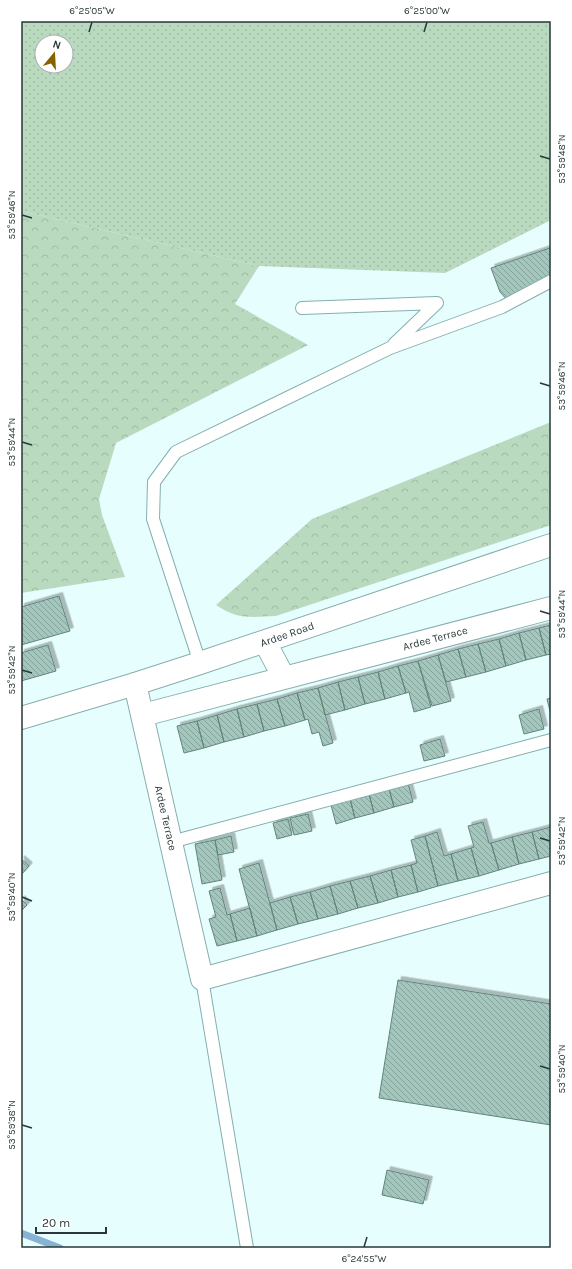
<svg xmlns="http://www.w3.org/2000/svg" width="572" height="1269" font-family="Karla,sans-serif">
  <defs>
    <pattern id="grass-dots" width="8" height="8" patternUnits="userSpaceOnUse"><rect width="8" height="8" fill="#b9dabf"/><path d="M2 2h.1M6 6h.1" fill="none" stroke="#9fbca5" stroke-width="1.8" stroke-linecap="round"/></pattern>
    <pattern id="forest-crowns" width="20" height="18" patternUnits="userSpaceOnUse"><rect width="20" height="18" fill="#b9dabf"/><path d="M2 6a3 3 0 1 1 6 0M12 15a3 3 0 1 1 6 0" fill="none" stroke="#9fbca5"/></pattern>
    <pattern id="building-back-hatch" width="6" height="6" patternUnits="userSpaceOnUse"><rect width="6" height="6" fill="#a3c7bc"/><path d="M-1 5l2 2M0 0l6 6M5-1l2 2" fill="none" stroke="#85a39a"/></pattern>
    <filter id="shadow"><feDropShadow dx="3.5" dy="-3.5" stdDeviation="0" flood-color="#0004"/></filter>
  </defs>
  <rect width="100%" height="100%" fill="#e6fefe"/>
  <path fill="url(#grass-dots)" fill-rule="evenodd" d="M21 21H551V220L445 273 259 266 21 211ZM42 42H66V66H42Z"/>
  <path fill="url(#forest-crowns)" d="M21 211 259 266 235 304 308 345 116 443 99 499 102 515 125 577 21 593Z
    M551 422V525L276 616C250 617 238 620 216 605L312 519Z"/>
  <g fill="none" stroke-linecap="round" stroke-linejoin="round">
    <path stroke="#88b2d4" stroke-width="7" d="M21 1233 60 1248"/>
  </g>
  <path fill="url(#building-back-hatch)" stroke="#62857a" filter="url(#shadow)" d="M550 248 551 249V275L509 302 500 292 491 268Z
    M59 596 70 631 21 645V607Z
    M551 625V654L546 655 539 628Z
    M539 628 546 655 526 660 519 633Z
    M519 633 526 660 506 666 499 639Z
    M499 639 506 666 486 672 478 644Z
    M478 644 486 672 466 677 458 649Z
    M48 645 56 671 21 681V653Z
    M458 649 466 677 446 682 438 655Z
    M438 655 451 701 432 706 418 661Z
    M418 661 431 707 414 712 409 692 406 693 398 666Z
    M398 666 406 693 385 699 378 672Z
    M378 672 385 699 365 704 358 677Z
    M358 677 365 704 345 710 338 682Z
    M338 682 345 710 325 715 318 688Z
    M318 688 333 743 323 746 319 732 312 734 308 719 305 720 297 693Z
    M297 693 305 720 285 726 277 699Z
    M551 698V715L547 699Z
    M277 699 285 726 264 731 257 704Z
    M257 704 264 731 244 737 237 709Z
    M237 709 244 737 224 742 217 715Z
    M539 709 544 729 524 734 519 715Z
    M217 715 224 742 204 748 197 721Z
    M197 721 204 748 184 753 177 726Z
    M440 739 445 756 424 761 420 745Z
    M408 783 413 802 394 807 389 789Z
    M389 789 394 807 374 813 369 794Z
    M369 794 374 813 355 818 350 799Z
    M350 799 355 818 336 824 331 805Z
    M308 814 312 831 294 835 290 818Z
    M288 819 292 835 277 839 273 823Z
    M483 822 489 843H491L499 870 479 876 471 848 474 847 468 826Z
    M551 827V856L539 859 532 832Z
    M437 832 444 856 451 854 458 881 438 886 425 836Z
    M532 832 539 859 519 864 512 837Z
    M231 836 234 852 218 855 215 840Z
    M425 836 438 886 418 892 411 865 417 863 411 840Z
    M512 837 519 864 499 870 491 843Z
    M215 840 222 880 202 884 195 844Z
    M471 848 479 876 458 881 451 854Z
    M21 859 29 866 21 875Z
    M259 863 277 930 257 936 239 869Z
    M411 865 418 892 398 897 391 870Z
    M391 870 398 897 378 903 370 876Z
    M370 876 378 903 358 908 350 881Z
    M350 881 358 908 338 914 330 886Z
    M330 886 338 914 318 919 310 892Z
    M220 888 227 915 230 914 237 941 217 946 209 919 216 917 209 891Z
    M310 892 318 919 298 924 290 897Z
    M290 897 298 924 277 930 270 903Z
    M21 899 27 905 21 911Z
    M250 908 257 936 237 941 230 914Z
    M398 980 551 1004V1125L379 1098Z
    M387 1170 429 1180 423 1204 382 1195Z"/>
  <g fill="none" stroke-linecap="round" stroke-linejoin="round">
    <defs>
      <path id="lane" d="M302 308 437 303 394 344
        M200 663 153 519 154 482 176 452 390 348 502 307 551 281
        M171 842 551 740
        M202 979 247 1248"/>
      <path id="street" d="M265 642 284 678
        M135 684 202 979 551 883
        M143 715 551 608"/>
      <path id="secondary" d="M21 718 135 684 200 663 551 545"/>
    </defs>
    <use href="#lane" stroke="#87aeae" stroke-width="14"/>
    <use href="#street" stroke="#87aeae" stroke-width="24"/>
    <use href="#secondary" stroke="#87aeae" stroke-width="24"/>
    <use href="#lane" stroke="#fff" stroke-width="12"/>
    <use href="#street" stroke="#fff" stroke-width="22"/>
    <use href="#secondary" stroke="#fff" stroke-width="22"/>
  </g>
  <path fill="none" stroke="#283838" stroke-width="1.5" d="M89 32 92 22M424 32 427 22M540 156 550 159M22 215 32 218M540 383 550 386M22 442 32 445M540 611 550 614M22 670 32 673M540 838 550 841M22 897 32 901M540 1066 550 1069M22 1125 32 1128M364 1247 367 1237"/>
  <g text-anchor="middle" stroke-width="4" stroke-linejoin="round" paint-order="stroke">
    <g font-size="11" fill="#283838" stroke="#fff">
      <text transform="translate(287 634) rotate(-19)" y="4">Ardee Road</text>
      <text transform="translate(435 638) rotate(-15)" y="4">Ardee Terrace</text>
      <text transform="translate(166 818) rotate(77)" y="4">Ardee Terrace</text>
    </g>
  </g>
  <rect width="572" height="1269" fill="none" stroke="#ffffff" stroke-width="44"/>
  <g transform="translate(54 54) rotate(18)"><circle r="19" fill="#ffffff" stroke="#a9afaf"/>
  <path d="M0-3L7 15L0 10L-7 15Z" fill="#896200"/>
  <text y="-6" font-size="11" font-weight="bold" text-anchor="middle" fill="#283838">N</text>
  </g>
  <path d="M36 1227v6h70v-6" fill="none" stroke="#283838" stroke-width="2"/>
  <text x="42" y="1227" font-size="12" fill="#283838" stroke="#ffffff" stroke-width="3" paint-order="stroke">20 m</text>
  <rect x="22" y="22" width="528" height="1225" fill="none" stroke="#283838" stroke-width="1.5"/>
  <g font-size="10" text-anchor="middle" fill="#283838">
    <text x="92" y="14">6°25'05"W</text>
    <text x="427" y="14">6°25'00"W</text>
    <text transform="translate(561 159) rotate(-90)" y="4">53°59'48"N</text>
    <text transform="translate(11 215) rotate(-90)" y="4">53°59'46"N</text>
    <text transform="translate(561 386) rotate(-90)" y="4">53°59'46"N</text>
    <text transform="translate(11 442) rotate(-90)" y="4">53°59'44"N</text>
    <text transform="translate(561 614) rotate(-90)" y="4">53°59'44"N</text>
    <text transform="translate(11 670) rotate(-90)" y="4">53°59'42"N</text>
    <text transform="translate(561 841) rotate(-90)" y="4">53°59'42"N</text>
    <text transform="translate(11 897) rotate(-90)" y="4">53°59'40"N</text>
    <text transform="translate(561 1069) rotate(-90)" y="4">53°59'40"N</text>
    <text transform="translate(11 1125) rotate(-90)" y="4">53°59'38"N</text>
    <text x="364" y="1262">6°24'55"W</text>
  </g>
</svg>
